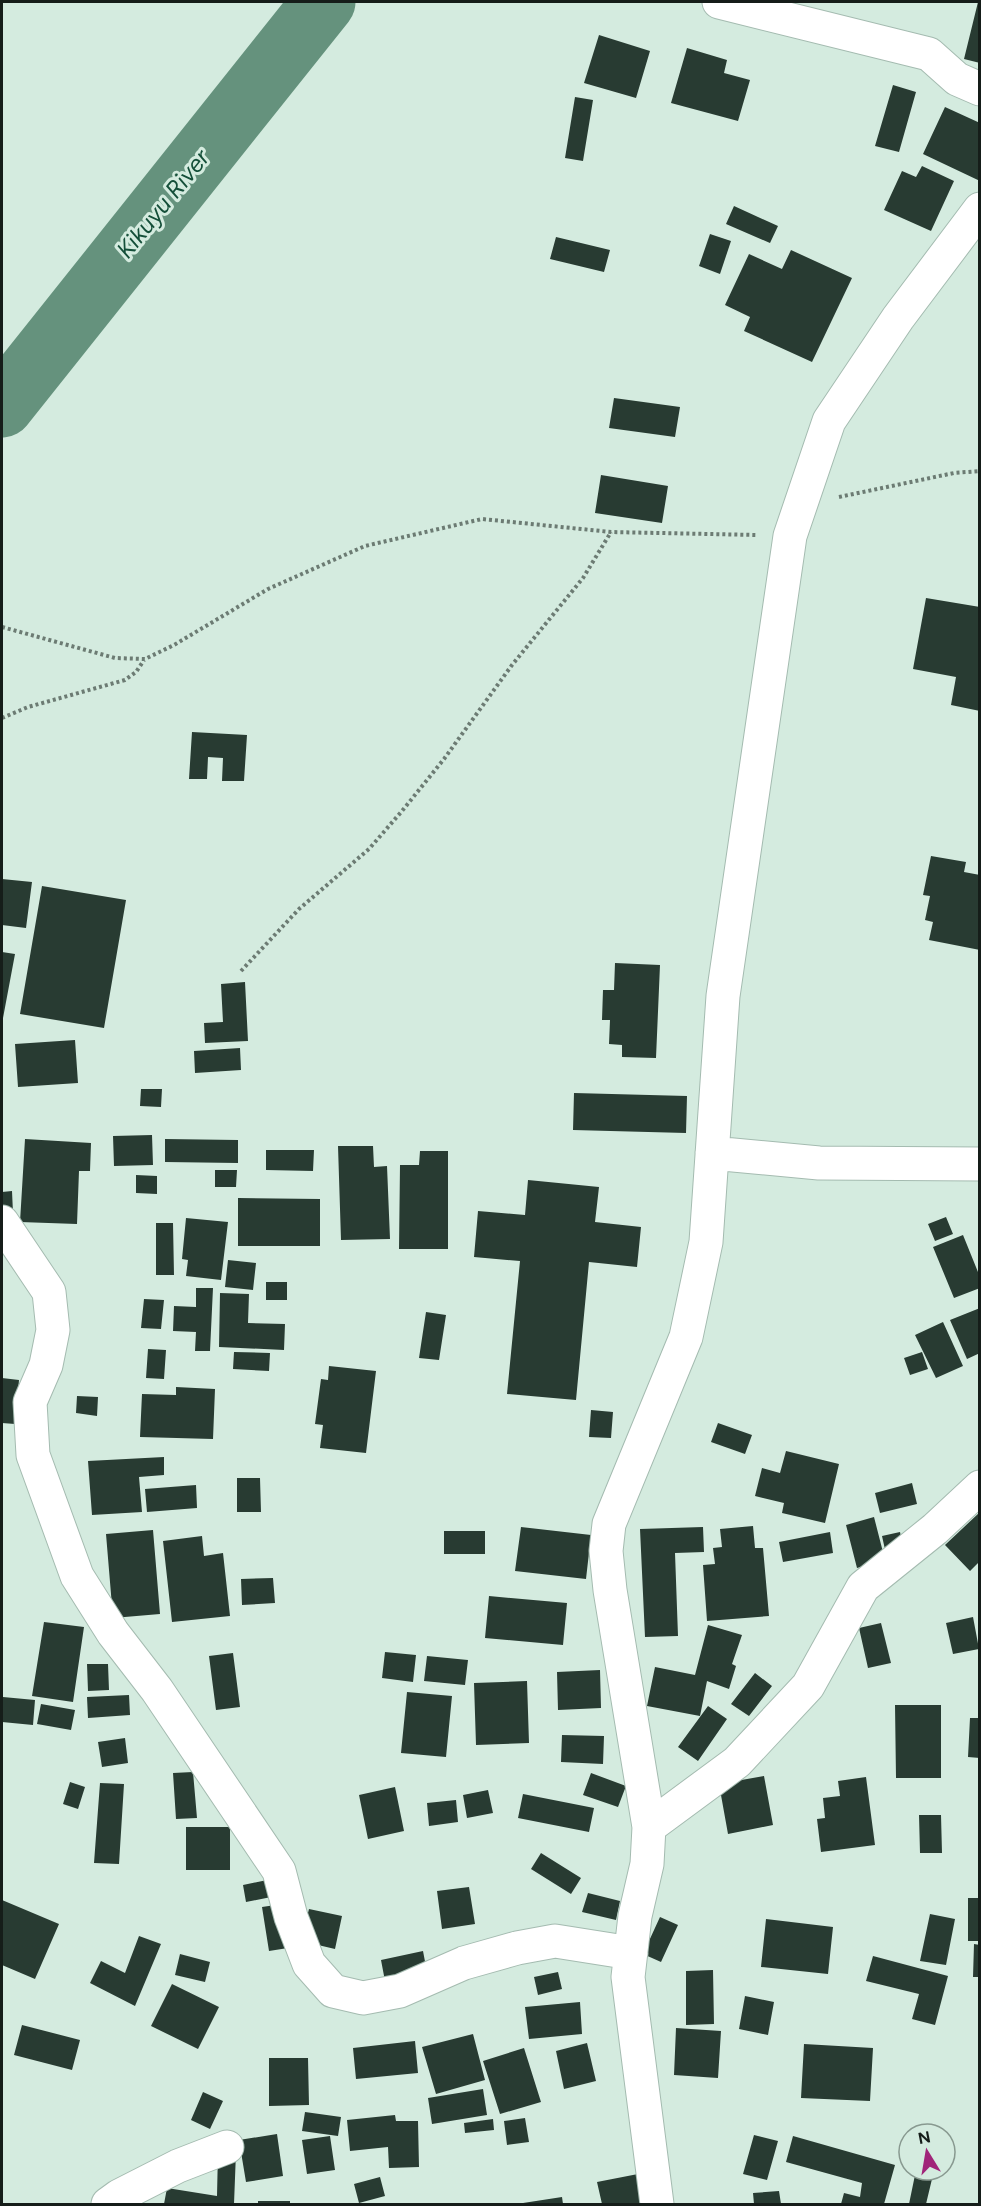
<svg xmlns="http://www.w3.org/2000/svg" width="981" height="2206" font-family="Figtree,sans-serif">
  <rect width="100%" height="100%" fill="#d4ebdf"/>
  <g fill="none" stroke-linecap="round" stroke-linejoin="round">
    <path stroke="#65927d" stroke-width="63" d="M2 406 324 2"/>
  </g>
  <path fill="#283b32" d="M978 2H980V63L964 59Z
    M599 35 650 51 636 98 584 83Z
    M687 48 727 60 724 73 750 80 738 121 671 103Z
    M893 85 916 92 899 152 875 146Z
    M575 97 593 100 583 161 565 158Z
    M945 107 980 123V181L923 154Z
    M922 166 954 181 931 231 884 210 902 171 916 177Z
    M734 206 778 226 770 243 726 224Z
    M710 234 731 241 720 274 699 266Z
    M556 237 610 250 604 272 550 259Z
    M791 250 852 278 812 362 744 331 750 317 725 305 749 254 782 269Z
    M614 398 680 407 675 437 609 428Z
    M601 475 668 486 662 523 595 513Z
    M926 598 980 607V711L951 705 956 677 913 669Z
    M192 732 247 735 244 781H222L223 758 208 757 207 779H189Z
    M931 856 966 862 964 872 980 875V950L929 940 933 922 925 920 930 896 923 895Z
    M2 879 32 882 26 928 2 925Z
    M42 886 126 900 104 1028 20 1014Z
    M2 952 15 954 3 1018H2Z
    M615 963 660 965 656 1058 622 1057V1045L609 1044 610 1020H602L603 990H614Z
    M245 982 248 1041 205 1043 204 1023 223 1022 221 984Z
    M75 1040 78 1083 18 1087 15 1044Z
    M240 1048 241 1070 195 1073 194 1051Z
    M141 1089H162L161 1107 140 1106Z
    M574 1093 687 1096 686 1133 573 1130Z
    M152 1135 153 1165 114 1166 113 1136Z
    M25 1139 91 1143 90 1171H79L77 1224 20 1222Z
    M165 1139 238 1140V1163L165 1162Z
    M338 1146H373L374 1167 387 1166 390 1239 341 1240Z
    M266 1150H314L313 1171 266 1170Z
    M420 1151H448V1249H399L400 1165H419Z
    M215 1170H237L236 1187H215Z
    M136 1175 157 1176V1194L136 1193Z
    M528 1180 599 1187 595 1222 641 1227 637 1267 589 1262 576 1400 507 1394 520 1261 474 1257 478 1211 525 1215Z
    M12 1191 13 1213 2 1214V1192Z
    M238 1198 320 1199V1246H238Z
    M946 1217 953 1234 935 1241 928 1224Z
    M186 1218 228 1222 221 1280 186 1276 188 1260 182 1259Z
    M156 1223H173L174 1275H156Z
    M963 1235 980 1277V1288L954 1298 933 1247Z
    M228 1260 256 1263 253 1290 225 1287Z
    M266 1282H287V1300H266Z
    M196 1288H213L210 1351H195L196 1332 173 1331 174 1306 196 1307Z
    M220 1293 249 1294 248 1323 285 1324 284 1350 219 1347Z
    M144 1299 164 1300 161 1329 141 1328Z
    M980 1308V1353L967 1359 950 1320Z
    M426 1312 446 1315 439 1360 419 1358Z
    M943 1322 963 1366 936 1378 915 1335Z
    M148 1349 166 1350 164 1379 146 1378Z
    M234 1352 270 1353 269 1371 233 1369Z
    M922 1352 928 1369 910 1375 904 1358Z
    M329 1366 376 1371 366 1453 320 1448 323 1425 315 1424 321 1379 328 1380Z
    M2 1378 19 1380 15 1424 2 1423Z
    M176 1387 215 1389 213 1439 140 1437 142 1394 176 1395Z
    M77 1396 98 1397 97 1416 76 1413Z
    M591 1410 613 1412 611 1438 589 1437Z
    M718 1423 752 1435 745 1454 711 1442Z
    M786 1451 839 1464 825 1523 782 1513 784 1503 755 1496 762 1468 780 1473Z
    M164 1457V1475L139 1477 142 1512 92 1515 88 1461Z
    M237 1478H260L261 1512H237Z
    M912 1483 917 1504 880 1513 875 1493Z
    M196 1485 197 1508 147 1512 145 1489Z
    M980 1512V1561L970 1571 945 1545Z
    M874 1517 885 1560 857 1568 846 1525Z
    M753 1526 755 1548H763L769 1616 707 1621 703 1565 715 1564 713 1548 722 1547 720 1529Z
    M521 1527 591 1535 586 1579 515 1571Z
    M703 1527 704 1552 675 1553 678 1636 645 1637 640 1529Z
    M153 1530 160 1614 113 1618 106 1534Z
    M444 1531H485V1554H444Z
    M830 1532 833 1553 783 1562 779 1542Z
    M900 1532 904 1550 886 1554 882 1536Z
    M202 1536 204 1556 223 1553 230 1616 172 1622 163 1541Z
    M273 1578 275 1603 242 1605 241 1579Z
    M489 1596 567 1603 563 1645 485 1638Z
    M973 1617 979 1649 953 1654 946 1623Z
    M44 1622 84 1627 73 1702 32 1696Z
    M881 1623 891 1663 868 1668 859 1628Z
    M708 1625 742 1635 732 1664 736 1666 729 1689 707 1681 700 1716 647 1706 655 1667 695 1675Z
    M385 1652 416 1655 413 1682 382 1678Z
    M233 1653 240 1707 216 1710 209 1656Z
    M427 1656 468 1660 465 1685 424 1681Z
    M87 1664H108L109 1690 88 1691Z
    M600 1670 601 1708 558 1710 557 1672Z
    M755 1673 772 1686 749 1716 731 1704Z
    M527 1681 529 1743 476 1745 474 1683Z
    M407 1692 452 1696 446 1757 401 1753Z
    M129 1695 130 1715 88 1718 87 1697Z
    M3 1697 35 1700 33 1725 2 1722Z
    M41 1704 75 1710 71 1730 37 1724Z
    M895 1705H941V1778H896Z
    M708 1706 727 1719 698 1761 678 1747Z
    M970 1718H980V1758L968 1757Z
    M562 1735 604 1736 603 1764 561 1762Z
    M125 1738 128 1763 102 1767 98 1742Z
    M193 1772 197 1818 176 1819 173 1773Z
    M591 1773 626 1786 618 1807 583 1795Z
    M764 1776 773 1825 728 1834 719 1784Z
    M866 1777 875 1845 821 1852 817 1819 825 1818 823 1798 840 1796 838 1781Z
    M70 1782 85 1787 78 1809 63 1804Z
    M100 1783 124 1784 119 1864 94 1863Z
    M395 1787 404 1831 368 1839 359 1795Z
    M488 1790 493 1813 467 1818 463 1795Z
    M523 1794 594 1808 589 1832 518 1818Z
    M456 1800 458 1822 429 1826 427 1803Z
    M919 1815H941L942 1853H920Z
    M186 1827H230V1870H186Z
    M541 1853 581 1878 571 1894 531 1869Z
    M272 1879 276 1896 246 1902 243 1885Z
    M469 1887 475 1924 442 1929 437 1891Z
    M588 1893 620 1901 616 1920 582 1912Z
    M968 1898H980V1941H968Z
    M2 1900 59 1924 35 1979 2 1965Z
    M282 1904 288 1948 269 1951 262 1907Z
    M309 1909 342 1916 335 1949 301 1941Z
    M930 1914 955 1919 946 1965 920 1961Z
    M660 1917 678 1925 661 1962 643 1954Z
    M766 1919 833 1927 828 1974 761 1967Z
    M139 1936 161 1944 135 2006 90 1983 101 1961 125 1973Z
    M974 1944 980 1945V1977H973Z
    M423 1951 427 1972 385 1981 381 1960Z
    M180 1954 210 1962 205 1982 175 1975Z
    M873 1956 948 1976 935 2025 912 2019 919 1994 866 1981Z
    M713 1970 714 2024 686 2025V1971Z
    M558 1972 562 1989 538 1995 534 1977Z
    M172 1984 219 2007 198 2049 151 2026Z
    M745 1996 774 2002 768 2035 739 2029Z
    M580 2002 582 2034 529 2039 525 2007Z
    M22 2025 80 2040 72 2070 14 2055Z
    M676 2028 721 2031 718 2078 674 2075Z
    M473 2034 485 2080 436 2094 422 2047Z
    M415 2041 418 2073 356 2079 353 2048Z
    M587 2043 596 2081 564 2089 556 2051Z
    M804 2044 873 2048 870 2101 801 2098Z
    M524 2048 541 2102 500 2114 483 2061Z
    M269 2058H308L309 2105 269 2106Z
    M483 2089 487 2115 432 2124 428 2098Z
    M203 2092 223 2101 210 2129 191 2120Z
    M305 2112 341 2117 338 2136 302 2131Z
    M395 2115 396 2121H418L419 2167 389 2168 388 2147 350 2151 347 2120Z
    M525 2118 529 2142 507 2145 504 2121Z
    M493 2119 494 2130 465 2133 464 2123Z
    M277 2134 283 2176 246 2182 239 2140Z
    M754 2135 778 2141 767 2180 743 2174Z
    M330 2136 335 2170 307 2174 302 2140Z
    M793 2136 895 2165 884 2204H841L844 2193 860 2197 862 2183 786 2162Z
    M218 2151 236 2152 234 2204H164L167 2188 217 2196Z
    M638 2174 645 2204H602L597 2182Z
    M915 2175 932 2179 926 2204H909Z
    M380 2177 385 2196 359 2203 354 2184Z
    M779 2191 781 2204H754L753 2193Z
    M562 2197 563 2204H523V2203Z
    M258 2201H290V2204H258Z"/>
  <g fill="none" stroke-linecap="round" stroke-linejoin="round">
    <defs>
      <path id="minor" d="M719 2 929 54 957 79 980 89
        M712 1153 819 1163 980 1164
        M2 1222 49 1292 53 1330 46 1365 30 1402 33 1455 77 1576 113 1633 157 1690 279 1871 291 1917 309 1964 333 1991 363 1998 400 1991 464 1963 517 1948 555 1941 631 1953
        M649 1827 737 1762 808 1686 863 1587 935 1529 980 1487
        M108 2204 119 2196 178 2166 227 2147
        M657 2204 628 1977 635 1916 647 1864 649 1827 610 1590 606 1551 609 1524 686 1337 706 1242 723 996 790 536 829 421 898 318 980 209"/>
    </defs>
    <use href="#minor" stroke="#a4bbb0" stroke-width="35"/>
    <path stroke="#6c7b73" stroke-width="4" stroke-dasharray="3 3" stroke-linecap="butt" d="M839 497 954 473 980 471
      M2 627 115 658 145 659 174 645 268 589 365 546 482 519 611 532 756 535
      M2 718 28 707 125 680 136 672 144 660
      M241 971 299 909 369 849 402 811 444 759 512 665 583 578 611 532"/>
    <use href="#minor" stroke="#fff" stroke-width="33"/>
  </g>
  <g text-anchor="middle" stroke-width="6" stroke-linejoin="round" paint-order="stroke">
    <g font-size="24" font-style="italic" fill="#144f39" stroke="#d4ebdf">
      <text transform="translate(163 204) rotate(-51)" y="8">Kikuyu River</text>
    </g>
  </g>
  <rect width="981" height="2206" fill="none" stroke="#151d19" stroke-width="6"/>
  <g transform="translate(927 2152) rotate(349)"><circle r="28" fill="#d4ebdf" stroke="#889990" stroke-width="1.5"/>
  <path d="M0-4.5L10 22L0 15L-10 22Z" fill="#a02479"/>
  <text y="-9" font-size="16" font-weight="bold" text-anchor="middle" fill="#151d19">N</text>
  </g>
</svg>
